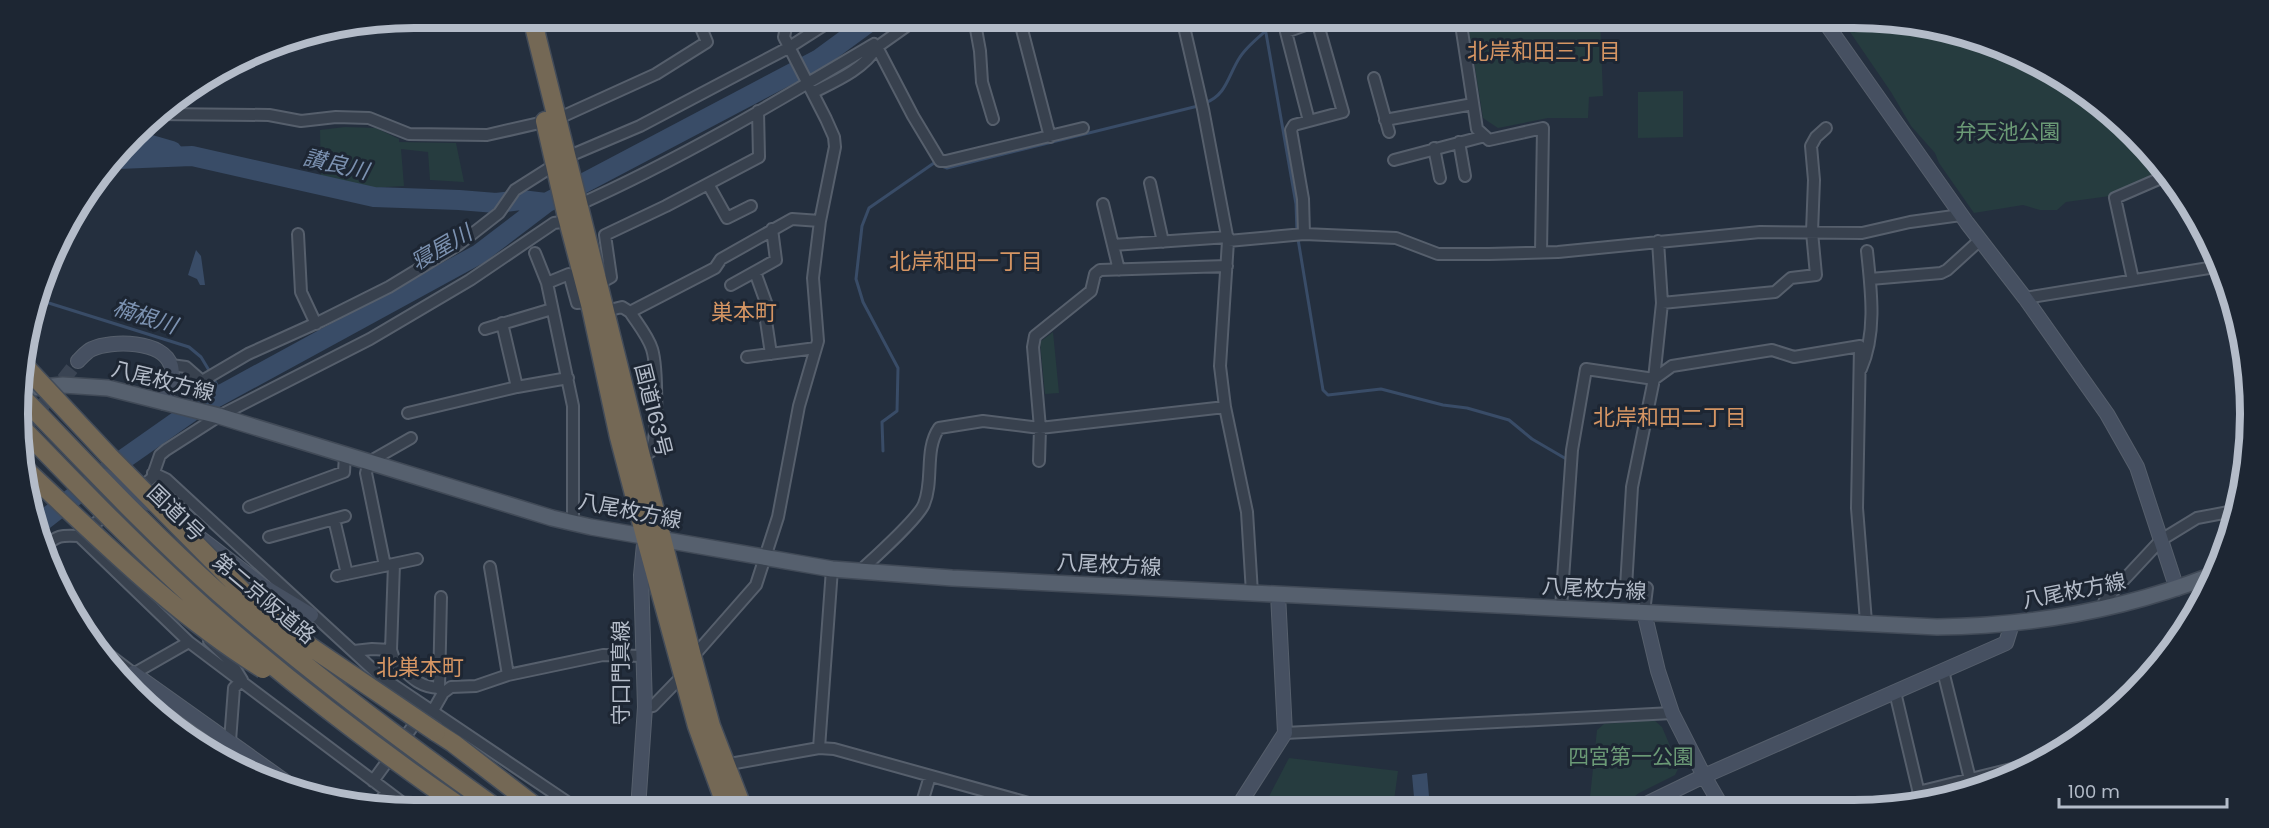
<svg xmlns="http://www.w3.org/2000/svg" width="2269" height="828" font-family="Poppins,'Noto Sans JP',sans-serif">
  <rect width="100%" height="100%" fill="#242f3e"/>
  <path fill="#263c3f" d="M1467 18H1600L1603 96 1589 97 1588 118H1548L1498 128 1483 118Z
    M1835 18H1855L1958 32 2030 59 2096 100 2153 153 2164 169 2110 196 2066 202 2057 210H2040L2023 205 1974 213 1939 163 1935 153 1911 126 1891 92 1850 32Z
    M1683 91V137L1638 138V92Z
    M345 127 376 128 399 139V142L456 143 464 182 430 180 428 152 401 149 404 186 369 188 321 178 320 130Z
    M1053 332 1059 393 1045 394 1040 342Z
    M1654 720 1662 727 1679 767 1675 775 1639 793 1621 807H1589L1597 730 1604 724Z
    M1289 758 1398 771 1393 808H1263Z"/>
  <path fill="#394c67" d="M1676 18H1719V26L1676 28Z
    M196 250 201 256 205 285H200L197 279 188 275Z
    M1427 773 1430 808H1415L1412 775Z"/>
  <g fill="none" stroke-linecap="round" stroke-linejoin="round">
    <path stroke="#394c67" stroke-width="3" d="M1266 33 1296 204 1297 232
      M1205 103C1227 95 1228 75 1240 57 1250 42 1268 30 1281 18
      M1298 239 1323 390 1328 395 1381 389 1443 405 1467 408 1509 420 1532 439 1568 460
      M36 299 189 347 201 357 210 372
      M213 378 222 394
      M883 451 882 422 897 411 898 368 863 302 856 279 862 226 869 208 934 163 947 168 1198 106"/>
    <path stroke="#394c67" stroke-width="20" d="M134 140 172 151
      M118 159 192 156 374 197 459 200 496 203 521 200 546 203
      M36 526 111 468 195 409 479 254 546 203 819 59 875 18"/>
    <path stroke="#3a4453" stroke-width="14" stroke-dasharray="14 7" stroke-linecap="butt" d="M24 429 78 361"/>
    <defs>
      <path id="street" d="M974 18 980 51 982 82 993 119
        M1019 18 1050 137
        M1182 18 1203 109 1228 241 1220 366 1225 407 1247 512 1252 593
        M1460 18 1477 129 1489 140 1543 128 1541 252
        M877 47 913 116 940 161H946L1083 128
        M1374 78 1389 132
        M814 92C836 81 864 69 877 47
        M155 114 269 115 301 121 336 117 369 118 409 134 487 135 557 119 656 74 707 42 697 18
        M1385 120 1473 104
        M1459 142 1465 176
        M1434 148 1440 178
        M1394 160 1485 136
        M1150 183 1163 242
        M708 184 727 218 751 206
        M1103 204 1119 270
        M578 205C681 159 778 101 874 44L877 47 918 18
        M298 234 301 292 316 324
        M1304 234 1303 199 1291 130 1294 125 1343 112 1317 21 1286 32 1309 121
        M1228 241 1304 234 1396 238 1438 254H1489L1558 252 1760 232 1862 233 1910 222 1961 215
        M1113 245 1228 237
        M535 253 547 283 573 406V523
        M755 272 768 308 765 314 771 354
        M1870 279 1941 273 1947 270 1980 240
        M2133 280 2115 198 2168 175
        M547 283 569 274 577 303 590 302
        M598 284 611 277 605 235 666 206 759 157 758 111
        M731 285 776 260 772 229
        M2025 298 2221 266
        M1662 303 1775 292 1791 278 1816 275 1812 232 1814 180 1811 146 1816 137 1826 128
        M606 311 622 307 630 312 715 268 721 259 792 219 820 221
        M630 312C637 323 648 336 652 349 657 365 659 440 650 452L641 456
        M502 323 517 387
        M485 329 552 309
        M747 357 816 348
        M171 365 186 367 202 381 248 354 321 321 389 287 458 245 499 213 515 190 567 157 640 126 788 48 835 18
        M1861 369C1877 333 1871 289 1867 251
        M408 413 517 387 568 378
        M2247 430 2250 443
        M1039 461 1040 428 1033 347 1035 336 1091 291 1095 274 1100 270 1227 266
        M153 473 166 479 380 676 579 810
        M138 490 152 478 160 455 166 450 219 416 370 339 470 280 554 223 569 221
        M249 507 344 472 345 455
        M334 519 347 574
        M79 536 125 500
        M269 537 345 516
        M43 548C57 535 61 535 79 536L189 642 412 810
        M394 564 391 650 395 662C410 676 418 687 439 688
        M385 566 366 473 369 462 411 438
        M490 567 508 675
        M860 571C874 558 918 519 924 504 934 480 924 450 939 428L983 421 1040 428 1225 407
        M337 576 417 559
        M441 597 439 688 442 692
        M1561 608 1572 450 1586 369 1654 379 1672 366 1772 350 1794 357 1860 346 1857 508 1866 622
        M2101 610 2105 600 2161 540 2197 518 2239 510
        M1644 612 1647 588 1626 587 1632 487 1654 379 1662 303 1658 241
        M209 641 231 662 242 680 234 688 230 741 220 757
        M96 645 133 673
        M354 651 372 649 391 650
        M691 659 756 585 778 517 799 406 818 341 813 278 820 221 835 147 834 137 826 119 784 37 788 18
        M1943 671 1970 779
        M126 678 189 642
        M1895 692 1921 802
        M645 707 653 706 685 673
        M1285 733 1672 713
        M819 748 832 569
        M724 765 819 748 834 749 1050 809
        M373 781 421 715 435 707 443 693 451 687 476 686 508 675 603 655 643 656
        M1918 792 2040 762
        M378 805 386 792
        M920 809 930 776"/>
      <path id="secondary" d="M1822 18 1967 223 2025 298 2107 414 2137 467 2177 589
        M78 361C82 357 87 351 92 349 111 340 164 340 171 366 174 378 168 392 164 403
        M199 537 263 586 311 615
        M1644 612 1658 671 1672 713 1704 776 2006 643 2012 624
        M133 673 300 792
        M1640 807 1704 776 1722 807
        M1237 808 1285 733 1278 594
        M638 809 645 707 641 575 644 544"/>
      <path id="primary" d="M22 389 63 385 108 388 219 416 552 518 591 527 832 569 952 578 1937 627C2032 626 2122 610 2210 576"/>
      <path id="highway" d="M532 18 641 456 692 656 711 726 743 809
        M545 121 566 213 591 308 619 437 645 536 697 726 727 809
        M436 732 453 743 540 810"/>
    </defs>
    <use href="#street" stroke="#565f6c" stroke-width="14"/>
    <use href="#secondary" stroke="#565f6c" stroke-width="16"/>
    <use href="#primary" stroke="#414a57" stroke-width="18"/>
    <use href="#highway" stroke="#434c59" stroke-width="21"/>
    <use href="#street" stroke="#38414e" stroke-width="10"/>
    <use href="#secondary" stroke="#465061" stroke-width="14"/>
    <use href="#primary" stroke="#56606e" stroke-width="15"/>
    <use href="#highway" stroke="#746855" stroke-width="18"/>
    <defs>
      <path id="secondary-bridge" d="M105 476 150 504"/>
      <path id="highway-bridge" d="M21 362 109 456 279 628
        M23 398C87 464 150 532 219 593 308 671 403 742 499 810
        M24 430C83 491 142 552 206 609 288 681 375 748 465 810
        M25 469C100 539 175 615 263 669
        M271 620 436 732"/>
    </defs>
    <use href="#secondary-bridge" stroke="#565f6c" stroke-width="16" stroke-linecap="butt"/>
    <use href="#highway-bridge" stroke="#434c59" stroke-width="21" stroke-linecap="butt"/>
    <use href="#secondary-bridge" stroke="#465061" stroke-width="14"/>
    <use href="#highway-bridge" stroke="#746855" stroke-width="18"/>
  </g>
  <g text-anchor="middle" stroke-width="6" stroke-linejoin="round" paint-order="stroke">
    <g font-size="21" fill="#6b9a76" stroke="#1d2633">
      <text x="2008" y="139">弁天池公園</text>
      <text x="1631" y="764">四宮第一公園</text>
    </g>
    <g font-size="21" fill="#b4bcc9" stroke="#1d2633">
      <text transform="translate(163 381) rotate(14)" y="7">八尾枚方線</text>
      <text transform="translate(653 410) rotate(76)" y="7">国道163号</text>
      <text transform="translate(630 511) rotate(11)" y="7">八尾枚方線</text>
      <text transform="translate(176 513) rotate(44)" y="7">国道1号</text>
      <text transform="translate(1109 565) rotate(3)" y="7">八尾枚方線</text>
      <text transform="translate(1594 589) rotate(3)" y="7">八尾枚方線</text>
      <text transform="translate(2074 591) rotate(-11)" y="7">八尾枚方線</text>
      <text transform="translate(264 599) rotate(40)" y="7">第二京阪道路</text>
      <text transform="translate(621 673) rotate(-90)" y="7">守口門真線</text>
    </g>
    <g font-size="22" fill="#d59563" stroke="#1d2633">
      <text x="1544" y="59">北岸和田三丁目</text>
      <text x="966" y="269">北岸和田一丁目</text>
      <text x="744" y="320">巣本町</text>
      <text x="1670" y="425">北岸和田二丁目</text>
      <text x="420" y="675">北巣本町</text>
    </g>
    <g font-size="22" font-style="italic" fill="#7c92b1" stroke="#1d2633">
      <text transform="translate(336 164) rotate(13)" y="8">讃良川</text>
      <text transform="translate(441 247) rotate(-30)" y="8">寝屋川</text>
      <text transform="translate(145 316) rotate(18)" y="8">楠根川</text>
    </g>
  </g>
  <path d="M0 0H2269V828H0ZM414 28H1854A386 386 0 0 1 2240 414V414A386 386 0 0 1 1854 800H414A386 386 0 0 1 28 414V414A386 386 0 0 1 414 28Z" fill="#1d2633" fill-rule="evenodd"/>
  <path fill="none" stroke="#b4bcc9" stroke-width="8" d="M414 28H1854A386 386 0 0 1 2240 414V414A386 386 0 0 1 1854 800H414A386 386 0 0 1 28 414V414A386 386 0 0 1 414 28Z"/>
  <path d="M2059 798v9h168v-9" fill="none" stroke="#b4bcc9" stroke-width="3"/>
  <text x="2068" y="798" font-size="18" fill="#b4bcc9" stroke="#1d2633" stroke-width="4.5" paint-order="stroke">100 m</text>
</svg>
